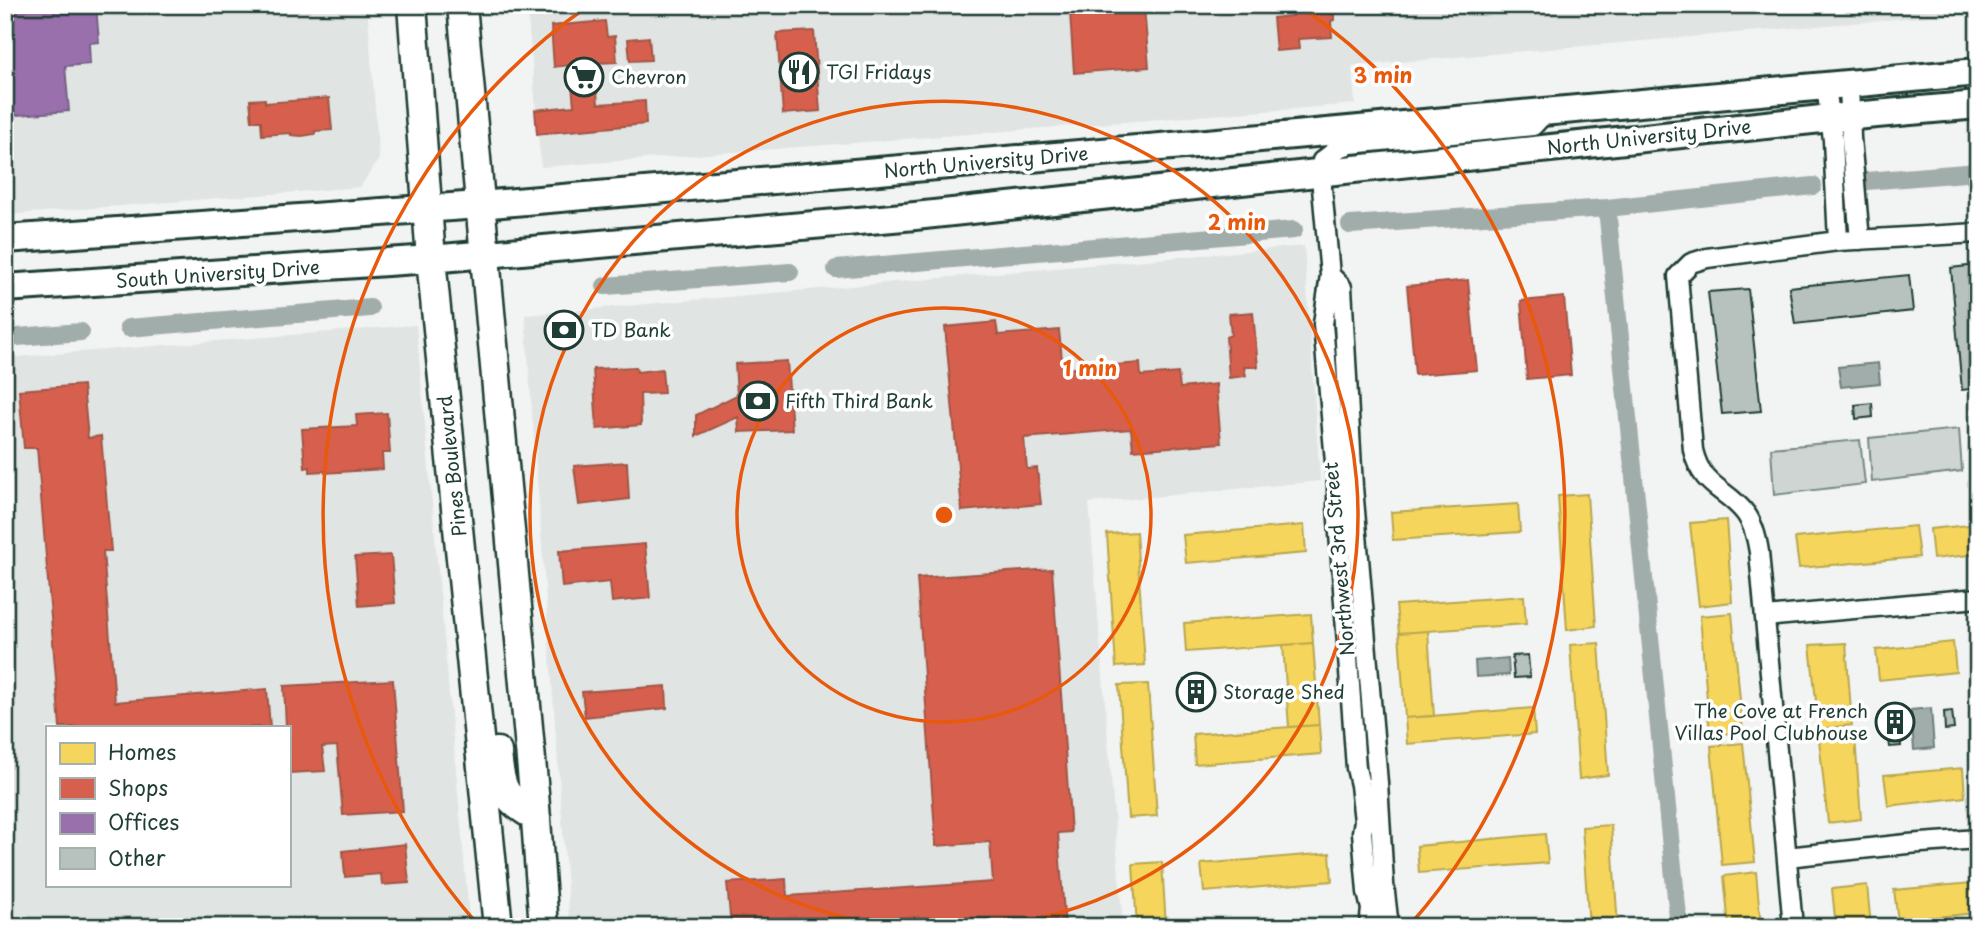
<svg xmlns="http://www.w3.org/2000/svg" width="1983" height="932" font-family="'Playpen Sans',sans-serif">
  <rect width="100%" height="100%" fill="#f2f3f3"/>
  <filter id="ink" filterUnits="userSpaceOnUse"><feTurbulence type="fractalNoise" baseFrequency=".0143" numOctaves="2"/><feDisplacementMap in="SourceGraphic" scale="14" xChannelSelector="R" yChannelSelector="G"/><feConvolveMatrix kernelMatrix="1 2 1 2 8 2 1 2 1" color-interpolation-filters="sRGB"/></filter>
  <g filter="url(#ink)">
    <path fill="#e0e4e3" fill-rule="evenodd" d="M5 5H367L379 159 360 187 5 215Z
      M527 5H1978V12L1352 66 1355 104 541 167Z
      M1304 246 1320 481 1089 503 1123 927H570L525 315Z
      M416 325 470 927H15L5 778V358ZM47 727H289V885H47Z"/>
    <path fill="#ced5d3" stroke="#768984" stroke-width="2" d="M1959 429 1962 471 1872 482 1869 438Z
      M1860 440 1865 484 1774 495 1771 448Z"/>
    <path fill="#a1adaa" stroke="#6d807b" stroke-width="2" d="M1878 363 1880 383 1841 387 1838 367Z
      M1508 658 1509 675 1476 677 1475 661Z
      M1931 708 1934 748 1914 750 1911 710Z"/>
    <path fill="#f6d55c" stroke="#b6a750" stroke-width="2" d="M1587 494 1596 626 1567 630 1558 496Z
      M1518 504 1520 532 1393 540 1391 512Z
      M1726 520 1732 602 1699 606 1690 523Z
      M1978 524V554L1933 559 1930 529Z
      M1304 525 1306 553 1186 563 1183 535Z
      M1915 526 1919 557 1799 568 1795 538Z
      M1136 532 1145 665 1116 667 1107 534Z
      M1524 596 1526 624 1399 633 1396 605Z
      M1732 613 1743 732 1710 735 1700 616Z
      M1311 614 1313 643 1186 652 1184 623Z
      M1428 631 1434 716 1405 718 1399 633Z
      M1953 642 1956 672 1879 680 1876 650Z
      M1313 643 1319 725 1289 727 1283 645Z
      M1599 643 1608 775 1579 779 1570 645Z
      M1846 643 1852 725 1819 729 1810 645Z
      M1148 684 1157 816 1128 818 1119 685Z
      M1533 708 1535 734 1407 744 1405 718Z
      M1319 725 1321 754 1195 764 1193 734Z
      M1855 737 1861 819 1828 823 1819 739Z
      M1743 743 1755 862 1722 865 1711 746Z
      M1963 768 1965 797 1888 806 1884 775Z
      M1611 825 1618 927H1589L1582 827Z
      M1545 834 1548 863 1419 873 1417 846Z
      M1330 853 1332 881 1204 892 1201 864Z
      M1162 862 1166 927H1137L1133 864Z
      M1756 872 1761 927H1729L1724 876Z
      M1972 883 1975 913 1898 921 1894 890Z
      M1867 885 1871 927H1836L1832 889Z"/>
    <path fill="#d6604d" stroke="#9f5646" stroke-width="2" d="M1144 7 1149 67 1074 73 1070 13Z
      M1330 9 1331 14H1334V20L1331 21 1332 37 1298 39 1299 49 1276 51 1273 18 1292 16 1291 12Z
      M605 21 607 37 615 36 617 62 595 63 598 104 645 101 646 124 537 134 535 110 574 106 570 65 554 67 551 26Z
      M814 31 820 111 783 114 777 33Z
      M649 37 651 60 630 61 628 39Z
      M329 98 332 130 315 131V134L302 136 291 135V133L262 135 261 121H252L250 100 265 99V103Z
      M1468 280 1477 370 1415 375 1407 286Z
      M1564 297 1571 375 1527 379 1521 301Z
      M1253 312 1258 367H1244L1246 376 1229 378 1226 337 1231 335 1229 314Z
      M996 322 998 335 1059 330 1063 369 1140 363 1141 376 1178 373 1180 388 1216 384 1221 443 1133 450 1131 429 1024 438 1027 469 1037 468 1041 504 962 511 945 327Z
      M787 361 792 430 739 432 738 417 696 436V415L737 395 735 364Z
      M636 367 637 372 662 369 664 393 640 394 641 425 597 429 593 369Z
      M83 385 88 438 101 436 111 551H103L115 702 267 689 270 727H60L37 448H24L19 390Z
      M387 413 390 453H382L383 469 325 473V471L310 472V467L305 468 302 429 357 426 356 415Z
      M627 462 629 499 579 505 574 466Z
      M645 544 650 598 612 602 610 582 562 587 559 551Z
      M391 555 395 603 359 606 355 557Z
      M1052 569 1071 832 1058 833 1065 927H731L727 883 786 879 787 896 993 882 990 842 936 846 917 578Z
      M393 680 403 811 343 815 337 746 322 747 325 771 290 773 289 727H286L284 686Z
      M666 686 667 708 585 717 582 692Z
      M405 844 409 883 382 885 381 874 345 877 343 851Z"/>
    <path fill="#9970ab" stroke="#746187" stroke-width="2" d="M5 5H96L99 42 89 43 90 64 65 66 69 111 5 116Z"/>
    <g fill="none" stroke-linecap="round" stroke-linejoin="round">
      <path stroke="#a1adaa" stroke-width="18" d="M1866 181 1978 172
        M1607 208 1679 927
        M1350 225 1607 208 1813 186
        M836 269 1294 230
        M605 286 790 272
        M128 328 370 308
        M5 338 81 332"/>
    </g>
    <path fill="#b7c1bd" stroke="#1f3d34" stroke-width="2" d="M1968 266H1978V388L1962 390 1951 268Z
      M1909 275 1913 311 1795 324 1789 287Z
      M1748 289 1761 411 1722 414 1708 292Z
      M1872 403 1873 417 1856 419 1855 405Z
      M1528 655 1530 677 1514 678 1512 656Z
      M1204 679 1207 704 1186 706 1185 680Z
      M1898 706 1899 716H1904L1905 734 1900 735 1901 746 1890 747 1886 717H1888L1887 707Z
      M1952 711 1954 729 1945 730 1944 712Z"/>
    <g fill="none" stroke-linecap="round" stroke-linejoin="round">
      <defs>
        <path id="minor" d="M1849 84 1851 138 1860 240
          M1826 86 1833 140 1838 241
          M1330 275 1323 324 1337 485V506L1356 768 1360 785 1364 821 1362 832 1367 892 1371 909 1369 927
          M1765 617 1978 598
          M1787 857 1907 844 1978 839
          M1389 927 1384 884 1378 783 1353 487 1342 287 1330 275 1322 188V161L1339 148 1351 144 1533 126 1545 113
          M1793 927 1759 552C1757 539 1754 525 1746 514 1727 488 1702 489 1693 450L1678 276 1691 263 1707 258 1838 241 1978 233"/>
        <path id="primary" d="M5 239 479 205 1207 143 1978 72
          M5 288 431 259 915 216 1831 118 1978 105"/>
        <path id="trunk" d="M412 5 431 259 498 927
          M462 5 534 793 544 927
          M497 752C500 790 504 798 536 817"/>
      </defs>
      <use href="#minor" stroke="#1f3d34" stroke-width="23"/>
      <use href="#primary" stroke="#1f3d34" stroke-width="32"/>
      <use href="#trunk" stroke="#1f3d34" stroke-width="33"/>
      <use href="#minor" stroke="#fff" stroke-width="18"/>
      <use href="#primary" stroke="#fff" stroke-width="26"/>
      <use href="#trunk" stroke="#fff" stroke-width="28"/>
    </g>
  </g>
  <g fill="none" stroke="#e8590c" stroke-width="3.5">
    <circle cx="944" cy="515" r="207"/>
    <path d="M901 927A414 414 0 1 1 987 927"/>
    <path d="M479 926A621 621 0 0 1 588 6M1300 6A621 621 0 0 1 1409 926"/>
  </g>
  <defs>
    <symbol id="restaurant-ring" viewBox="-11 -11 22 22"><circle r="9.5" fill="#fff" stroke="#1f3d34" stroke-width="1.5"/><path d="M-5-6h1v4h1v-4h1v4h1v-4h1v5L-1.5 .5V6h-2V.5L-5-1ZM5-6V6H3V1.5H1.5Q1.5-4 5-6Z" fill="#1f3d34"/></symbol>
    <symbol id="supermarket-ring" viewBox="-11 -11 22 22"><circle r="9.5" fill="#fff" stroke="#1f3d34" stroke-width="1.5"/><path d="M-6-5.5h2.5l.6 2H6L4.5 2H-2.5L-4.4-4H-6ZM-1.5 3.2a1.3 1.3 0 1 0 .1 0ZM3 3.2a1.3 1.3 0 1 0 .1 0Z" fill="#1f3d34"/></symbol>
    <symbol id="bank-ring" viewBox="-11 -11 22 22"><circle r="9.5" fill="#fff" stroke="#1f3d34" stroke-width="1.5"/><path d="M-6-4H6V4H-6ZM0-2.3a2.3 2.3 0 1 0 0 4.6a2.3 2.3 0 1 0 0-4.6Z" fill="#1f3d34"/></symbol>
    <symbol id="building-ring" viewBox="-11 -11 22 22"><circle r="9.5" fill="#fff" stroke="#1f3d34" stroke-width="1.5"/><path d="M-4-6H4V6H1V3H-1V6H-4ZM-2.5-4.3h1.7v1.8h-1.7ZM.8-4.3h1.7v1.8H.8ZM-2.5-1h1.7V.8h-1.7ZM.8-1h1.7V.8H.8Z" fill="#1f3d34"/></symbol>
  </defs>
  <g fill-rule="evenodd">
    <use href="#restaurant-ring" x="777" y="50" width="44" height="44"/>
    <use href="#supermarket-ring" x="562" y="55" width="44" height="44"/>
    <use href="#bank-ring" x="542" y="308" width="44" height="44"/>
    <use href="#bank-ring" x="736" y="379" width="44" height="44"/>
    <use href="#building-ring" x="1174" y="670" width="44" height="44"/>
    <use href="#building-ring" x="1873" y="700" width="44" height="44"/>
  </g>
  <g text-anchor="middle" stroke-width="7" stroke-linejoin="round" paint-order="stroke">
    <g font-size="19" fill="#1f3d34" stroke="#fff" text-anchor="start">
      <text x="826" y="79">TGI Fridays</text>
      <text x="611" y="84">Chevron</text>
      <text x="591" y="337">TD Bank</text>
      <text x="785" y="408">Fifth Third Bank</text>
      <text x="1223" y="699">Storage Shed</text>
      <text x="1868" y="718" text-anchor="end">The Cove at French<tspan x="1868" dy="22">Villas Pool Clubhouse</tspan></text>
    </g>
    <g font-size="19" fill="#1f3d34" stroke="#fff">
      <text transform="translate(1649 137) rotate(-6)" y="7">North University Drive</text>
      <text transform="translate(986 162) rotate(-5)" y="7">North University Drive</text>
      <text transform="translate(218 274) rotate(-4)" y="7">South University Drive</text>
      <text transform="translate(452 466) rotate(-96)" y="7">Pines Boulevard</text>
      <text transform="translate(1339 559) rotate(-95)" y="7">Northwest 3rd Street</text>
    </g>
  </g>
  <circle cx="944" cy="515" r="10" fill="#e8590c" stroke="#fff" stroke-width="3.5"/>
  <g font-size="21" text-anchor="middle" font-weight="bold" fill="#e8590c" stroke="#fff" stroke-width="7" stroke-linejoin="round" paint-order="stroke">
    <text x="1383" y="83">3 min</text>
    <text x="1237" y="230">2 min</text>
    <text x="1090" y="376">1 min</text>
  </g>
  <rect width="1983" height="932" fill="none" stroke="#fff" stroke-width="28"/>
  <rect x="14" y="14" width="1955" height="904" fill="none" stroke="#1f3d34" stroke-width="2.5" filter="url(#ink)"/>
  <rect x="46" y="726" width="245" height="161" fill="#ffffff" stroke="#a5b1ae" stroke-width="2"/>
  <rect x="60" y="743" width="35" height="21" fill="#f6d55c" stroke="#a5b1ae" stroke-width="2"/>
  <text x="108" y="760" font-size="21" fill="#1f3d34">Homes</text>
  <rect x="60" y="778" width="35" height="21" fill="#d6604d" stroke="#a5b1ae" stroke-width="2"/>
  <text x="108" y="796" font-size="21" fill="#1f3d34">Shops</text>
  <rect x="60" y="813" width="35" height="21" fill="#9970ab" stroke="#a5b1ae" stroke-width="2"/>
  <text x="108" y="830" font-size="21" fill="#1f3d34">Offices</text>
  <rect x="60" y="848" width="35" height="21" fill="#b7c1bd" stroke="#a5b1ae" stroke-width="2"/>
  <text x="108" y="866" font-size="21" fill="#1f3d34">Other</text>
</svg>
